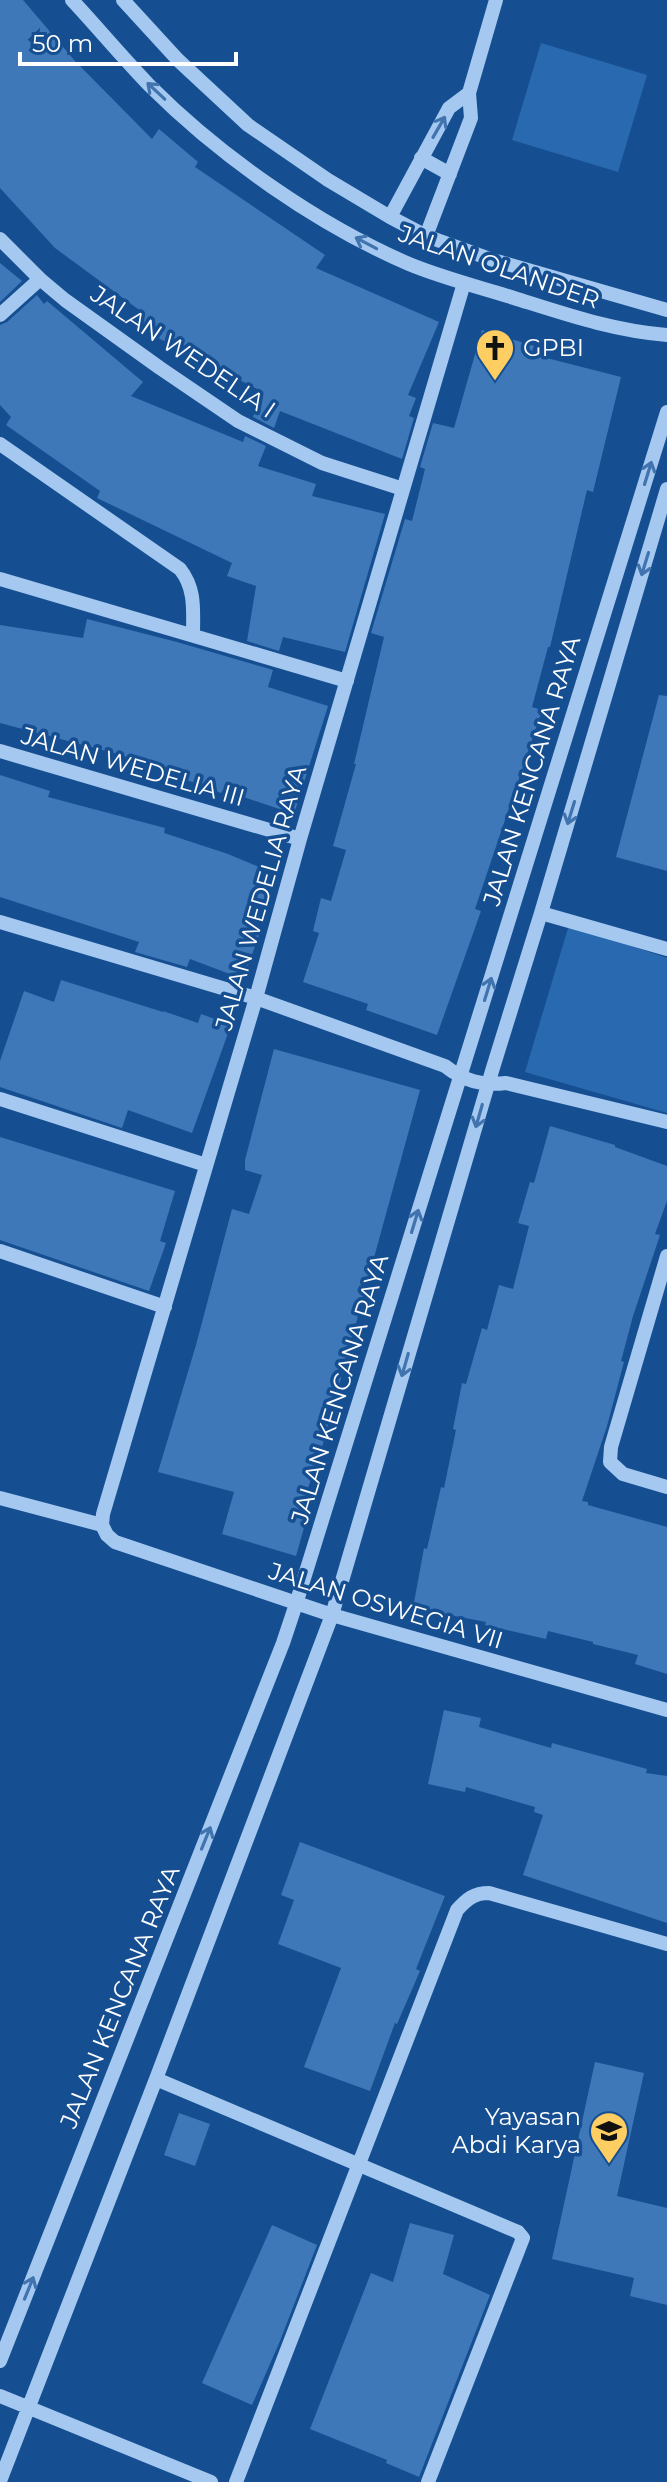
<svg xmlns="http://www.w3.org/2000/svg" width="667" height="2482" font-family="Montserrat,sans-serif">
  <rect width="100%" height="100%" fill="#164f91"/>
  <path fill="#2969af" d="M541 43 647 75 618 172 512 140Z
    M569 925 667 958V1113L525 1072Z"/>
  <path fill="#3f78b9" d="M0 0H23L75 61 152 139 159 129 198 162 195 167 325 255 316 268 439 322 408 395 416 398 409 416 414 418 402 459 280 411 274 428 253 417 263 392 135 326 142 312 55 248 0 188Z
    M0 263 22 281 0 302Z
    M37 295 44 304 47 301 143 382 131 396 243 442 245 436 266 446 258 466 316 484 312 496 385 514 345 652 283 637 279 651 247 641 256 586 227 576 232 563 97 498 100 491 6 425 11 417 0 405V325L7 322Z
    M482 330 534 346 531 354 621 377 593 492 587 490 550 647H548L532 707 542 710 475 909 481 911 437 1035 366 1010 368 1004 303 982 319 933 313 931 321 898 331 901 346 850 333 846 356 764H354L384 637 371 633 405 519 412 521 425 469 420 467 433 423 454 428Z
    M87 619 177 642 273 670 268 687 328 706 294 814 223 790 221 793 121 755 0 723V625L83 638Z
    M659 695 667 696V871L616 857Z
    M0 775 50 791 48 797 165 828 164 833 228 854 276 874 256 925 262 927 243 979 190 959 187 967 135 952 139 942 0 897Z
    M61 980 163 1012V1011L198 1023 201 1014 231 1025 192 1133 128 1110 122 1128 0 1087V1061L24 991 54 1002Z
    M274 1049 420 1090 321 1451 301 1508 309 1510 296 1556 222 1534 234 1492 158 1472 196 1345 232 1209 249 1214 262 1175 245 1170V1160Z
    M550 1126 615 1145V1147L667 1166V1201L655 1234 660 1235 633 1316 621 1361 624 1362 607 1426 582 1501 588 1502V1505L667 1527V1674L635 1664 638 1655 593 1644V1642L548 1631 546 1639 485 1625 486 1622 413 1608 424 1548 427 1549 441 1487 444 1488 456 1430 453 1429 462 1383 466 1384 482 1328 487 1330 499 1285 513 1289 529 1226 518 1223 530 1182 534 1183Z
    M0 1137 175 1191 160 1241 166 1243 149 1291 0 1240Z
    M444 1710 481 1718 479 1727 551 1748 552 1743 647 1769 646 1773 667 1776V1923L523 1875 543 1815 534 1812 535 1807 466 1787 465 1792 428 1784Z
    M300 1842 445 1896 416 1969 420 1971 397 2024 395 2023 370 2091 304 2067 341 1968 278 1944 294 1900 281 1895Z
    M595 2062 644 2073 617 2196 667 2208V2305L630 2296 634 2278 552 2259Z
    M179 2113 210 2124 195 2166 164 2155Z
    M410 2223 454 2235 443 2274 490 2295 419 2477 386 2463 387 2460 310 2429 371 2273 393 2282Z
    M272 2225 317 2245 280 2341 252 2405 202 2383Z"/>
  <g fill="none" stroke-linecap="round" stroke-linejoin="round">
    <path stroke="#a4c8f0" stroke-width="14" d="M72 0C98 28 123 58 150 86 220 156 318 225 409 264 443 278 479 287 514 298 565 314 614 331 667 335
      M123 0 178 60 248 125 328 180 390 217 426 236 493 260 667 310
      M421 158 450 174
      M390 217 449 108 469 93
      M426 236 471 118 469 93 496 0
      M0 239 40 279 65 300 160 368 238 421 322 463 403 489
      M0 315 40 279
      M0 444 180 569C196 589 193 611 193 635
      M0 579 347 681
      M0 751 300 839
      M541 913 667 949
      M0 922 256 998 445 1066C464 1081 482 1086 506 1083L667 1122
      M0 1099 206 1165
      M0 1251 165 1307
      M667 1256 611 1447 610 1462 623 1474 667 1487
      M0 1498 102 1525
      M102 1525 103 1514 256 998 300 839 464 283
      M102 1525 107 1535 115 1542 332 1615 667 1710
      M156 2079 518 2232 523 2238 428 2482
      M0 2361 283 1643 296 1604 667 412
      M0 2396 211 2482
      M0 2481 156 2079 332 1615 492 1071 541 913 667 489
      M236 2482 457 1910C467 1899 474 1893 489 1893L667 1944"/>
  </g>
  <defs><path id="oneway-shaft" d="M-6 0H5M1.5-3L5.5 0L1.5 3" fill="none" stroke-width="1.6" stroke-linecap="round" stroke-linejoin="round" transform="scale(2)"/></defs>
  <g stroke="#4173ae">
    <use href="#oneway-shaft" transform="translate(156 91) rotate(-137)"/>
    <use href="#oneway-shaft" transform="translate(439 127) rotate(-60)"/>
    <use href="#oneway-shaft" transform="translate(366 243) rotate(-152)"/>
    <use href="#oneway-shaft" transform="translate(648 473) rotate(-73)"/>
    <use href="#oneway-shaft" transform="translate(645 564) rotate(107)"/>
    <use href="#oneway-shaft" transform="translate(571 813) rotate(107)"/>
    <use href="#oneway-shaft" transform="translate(488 989) rotate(-73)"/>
    <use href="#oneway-shaft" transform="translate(479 1116) rotate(106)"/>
    <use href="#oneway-shaft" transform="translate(415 1221) rotate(-73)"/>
    <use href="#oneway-shaft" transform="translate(405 1365) rotate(106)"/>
    <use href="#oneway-shaft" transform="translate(206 1838) rotate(-68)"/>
    <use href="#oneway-shaft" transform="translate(29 2288) rotate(-68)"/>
  </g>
  <defs>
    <symbol id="church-pin" viewBox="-11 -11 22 30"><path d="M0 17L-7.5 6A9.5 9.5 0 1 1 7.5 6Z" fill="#ffce63" stroke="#164f91"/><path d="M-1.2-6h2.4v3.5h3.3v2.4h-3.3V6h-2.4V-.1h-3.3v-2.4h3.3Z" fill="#111"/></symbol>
    <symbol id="school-pin" viewBox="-11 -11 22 30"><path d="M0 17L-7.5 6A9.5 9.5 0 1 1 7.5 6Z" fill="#ffce63" stroke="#164f91"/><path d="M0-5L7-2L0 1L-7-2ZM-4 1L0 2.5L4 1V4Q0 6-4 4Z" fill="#111"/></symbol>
  </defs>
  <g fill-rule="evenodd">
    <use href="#church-pin" x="473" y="326" width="44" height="60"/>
    <use href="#school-pin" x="587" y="2109" width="44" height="60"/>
  </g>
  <g text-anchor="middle" stroke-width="7" stroke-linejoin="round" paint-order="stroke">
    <g font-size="24" fill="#fff" stroke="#164f91">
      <text transform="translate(499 267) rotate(19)" y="8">JALAN OLANDER</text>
      <text transform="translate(183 352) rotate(34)" y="8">JALAN WEDELIA I</text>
      <text transform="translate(133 767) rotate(16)" y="8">JALAN WEDELIA III</text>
      <text transform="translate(532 771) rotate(-73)" y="8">JALAN KENCANA RAYA</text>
      <text transform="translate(261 898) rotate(-74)" y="8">JALAN WEDELIA RAYA</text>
      <text transform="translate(340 1389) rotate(-73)" y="8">JALAN KENCANA RAYA</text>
      <text transform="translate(386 1606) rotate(17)" y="8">JALAN OSWEGIA VII</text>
      <text transform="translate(120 1997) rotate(-68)" y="8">JALAN KENCANA RAYA</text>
    </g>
    <g font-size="24" fill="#fff" stroke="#164f91" text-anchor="start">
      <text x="523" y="356">GPBI</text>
      <text x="581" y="2125" text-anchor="end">Yayasan<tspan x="581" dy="28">Abdi Karya</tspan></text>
    </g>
  </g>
  <path d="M20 52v12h216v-12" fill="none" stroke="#ffffff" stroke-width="4"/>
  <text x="32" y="52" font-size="24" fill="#ffffff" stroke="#164f91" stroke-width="6" paint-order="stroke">50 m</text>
</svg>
